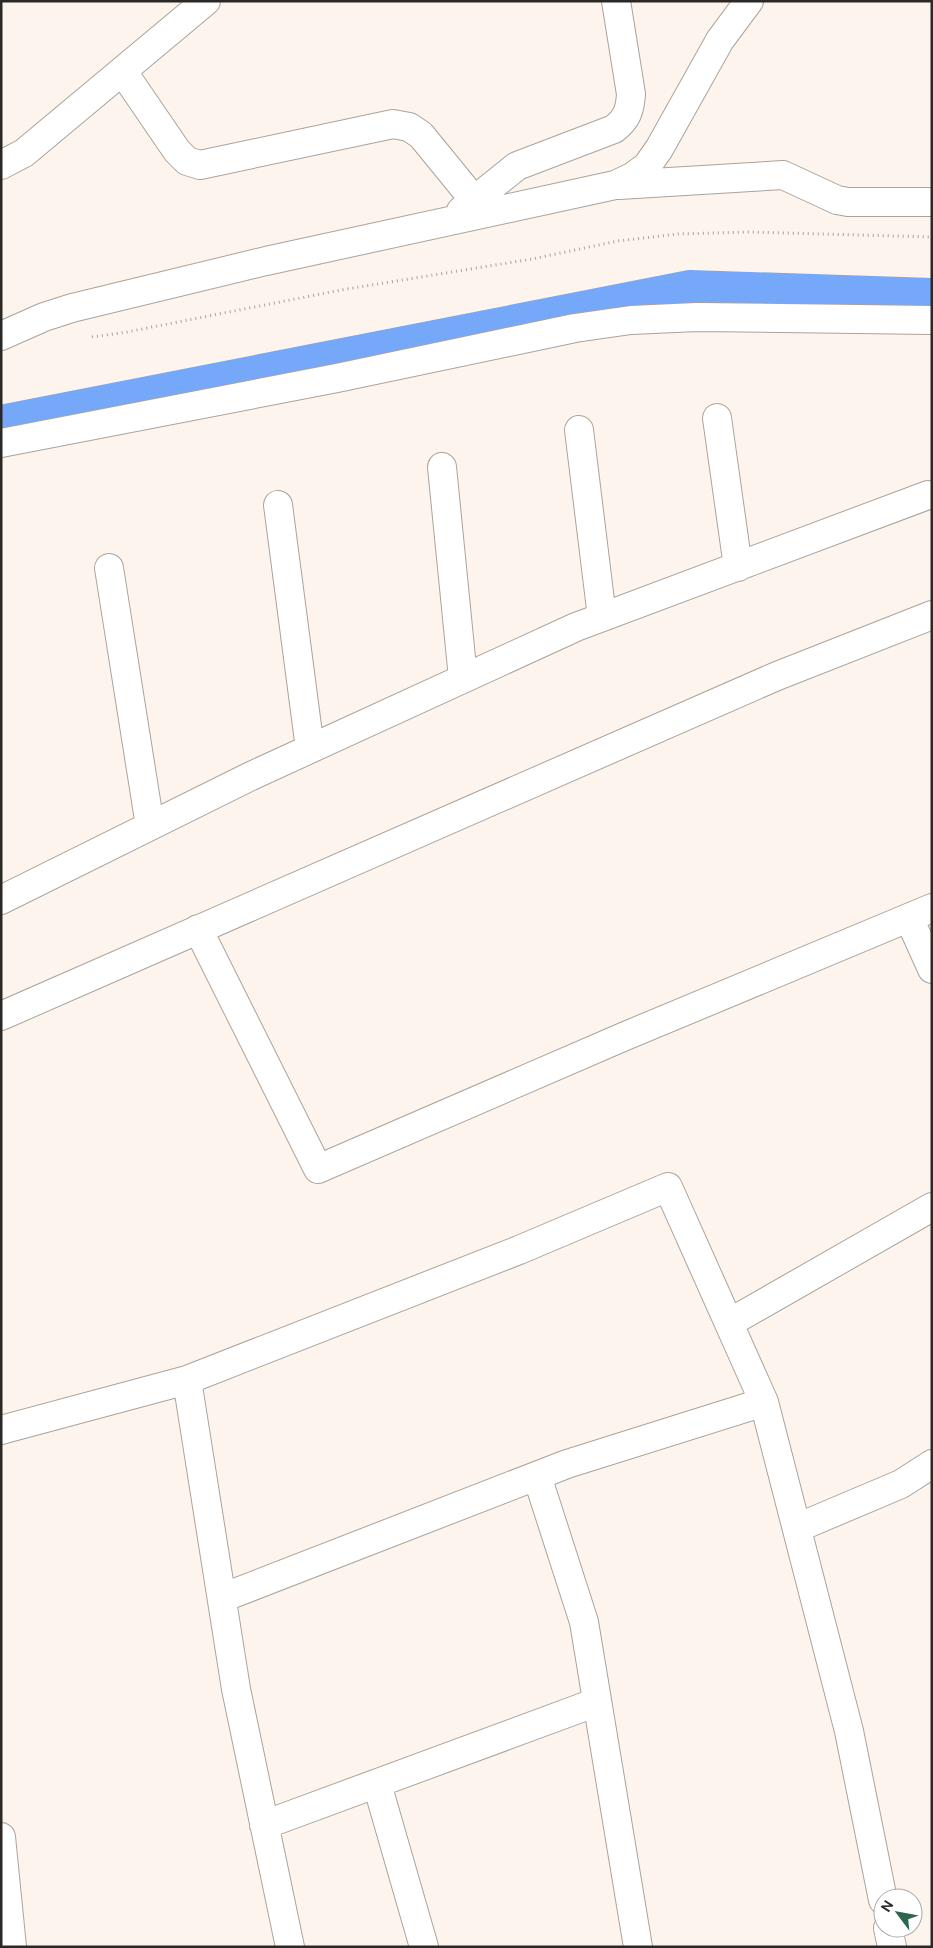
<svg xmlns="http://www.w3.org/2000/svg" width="933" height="1948" font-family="'DM Sans',sans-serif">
  <rect width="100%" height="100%" fill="#fdf5ed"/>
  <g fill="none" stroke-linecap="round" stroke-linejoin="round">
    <path stroke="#75a8f8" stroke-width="34" d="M1 422 690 287 932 295"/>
    <defs>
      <path id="minor" d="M123 72 177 151 187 161 200 165 393 124 409 127 421 135 474 200
        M1 165 24 153 206 1
        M619 185 783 175 837 200 848 202H932
        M461 211 517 166 614 129C627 119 630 110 631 94L616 1
        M1 336 44 317 72 308 266 261 615 185 632 177 647 166 659 149 720 40 749 1
        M717 418 738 567
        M579 430 602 617
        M1 443 337 378 575 328 631 320 697 317 932 320
        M442 467 463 678
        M278 505 310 749
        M109 568 150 826
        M1 900 251 776 576 627 928 495
        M909 918 932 969
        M198 929 318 1169 623 1037 932 908
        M1 1016 777 676 932 615
        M729 1323 932 1207
        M187 1380 236 1689 290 1947
        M1 1430 187 1380 519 1250 668 1187 764 1402 849 1731 883 1900
        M537 1476 584 1622 638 1947
        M797 1528 901 1484 932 1464
        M222 1598 567 1464 764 1402
        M377 1784 424 1947
        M264 1825 597 1702
        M1 1837 12 1947
        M888 1928 892 1947"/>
    </defs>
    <use href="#minor" stroke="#aba39b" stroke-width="30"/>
    <path stroke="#a8a29d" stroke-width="3" stroke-dasharray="1 4" stroke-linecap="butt" d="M92 337 127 332 341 290 532 259 618 241 678 234 749 232 932 237"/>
    <use href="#minor" stroke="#fff" stroke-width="28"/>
  </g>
  <rect width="933" height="1948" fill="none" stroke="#2b2825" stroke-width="5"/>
  <g transform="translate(898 1913) rotate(302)"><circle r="24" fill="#ffffff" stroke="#aaa9a8"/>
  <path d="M0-4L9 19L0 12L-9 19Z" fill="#2d664e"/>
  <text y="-8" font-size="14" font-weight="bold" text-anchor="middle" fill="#2b2825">N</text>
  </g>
</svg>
